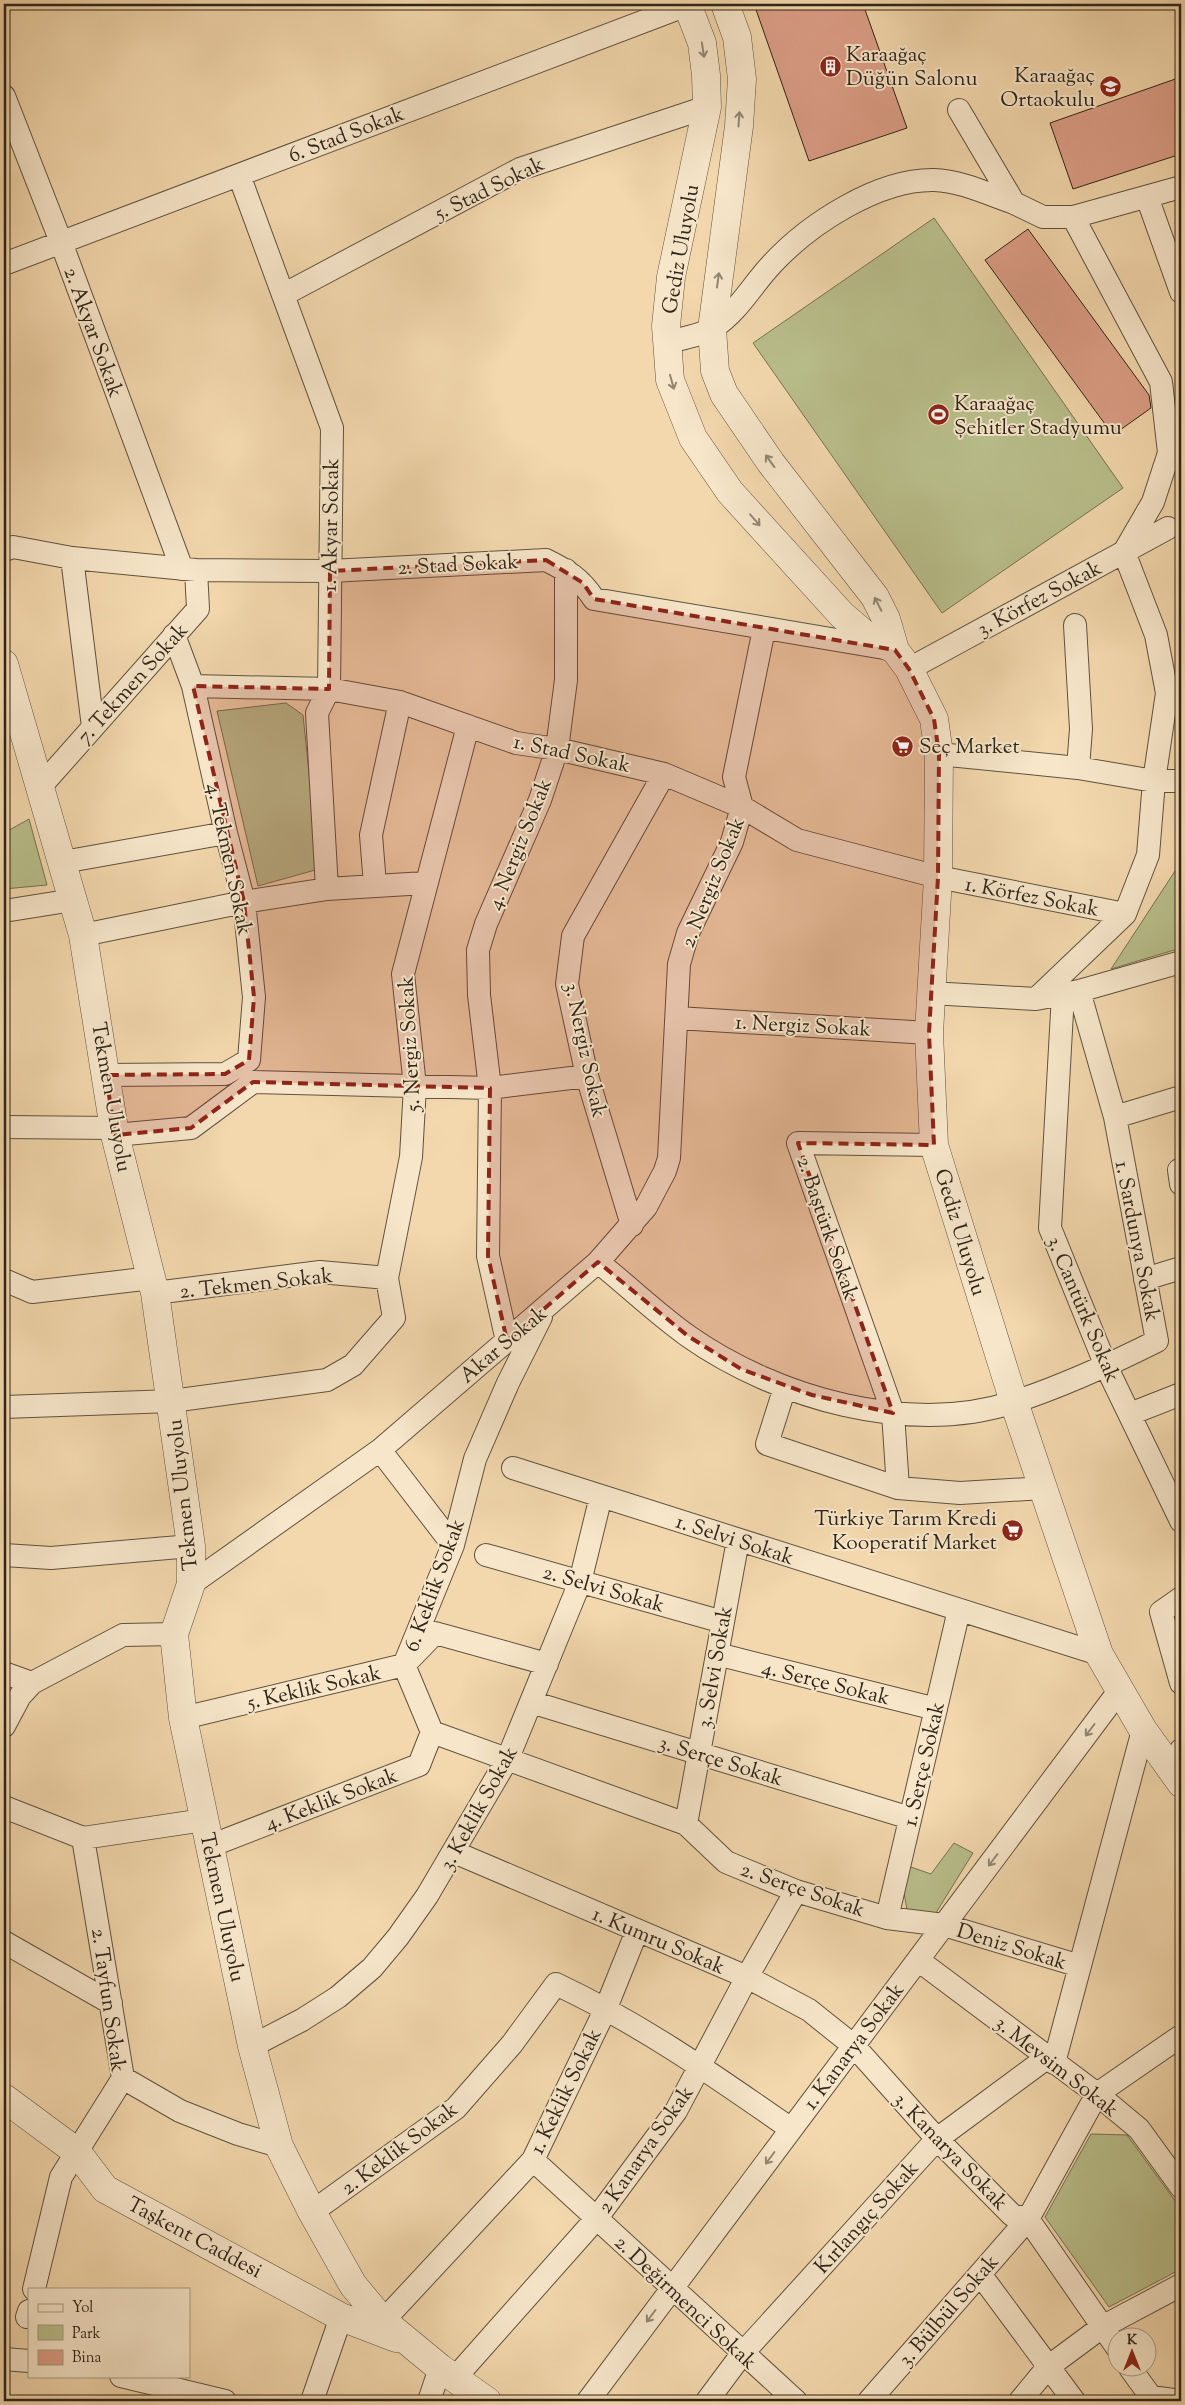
<svg xmlns="http://www.w3.org/2000/svg" width="1185" height="2405" font-family="'Sorts Mill Goudy',serif">
  <rect width="100%" height="100%" fill="#f3d8ad"/>
  <filter id="stains"><feTurbulence type="fractalNoise" baseFrequency=".004" numOctaves="4"/><feColorMatrix values="0 0 0 0 .2 0 0 0 0 .09 0 0 0 0 .02 0 0 0 .5 -.17"/></filter>
  <radialGradient id="worn" r=".72"><stop offset=".6" stop-color="#630" stop-opacity="0"/><stop offset="1" stop-color="#630" stop-opacity=".3"/></radialGradient>
  <path fill="#b9bf8b" stroke="#747252" d="M934 218 1123 488 942 613 753 343Z
    M286 703 303 715 319 869 258 886 217 711Z
    M29 819 47 885 4 889V833Z
    M1177 868 1181 887V948L1111 969Z
    M954 1843 973 1853 934 1916 907 1910 903 1887 905 1865 931 1874Z
    M1091 2134 1127 2135 1181 2209V2269L1109 2307 1045 2217Z"/>
  <path fill="#dc9e87" stroke="#2e2519" d="M754 4H863L907 128 809 161Z
    M1181 77V154L1073 189 1050 123Z
    M1028 229 1149 395 1151 408 1113 435 985 260Z"/>
  <g fill="none" stroke-linecap="round" stroke-linejoin="round">
    <defs>
      <path id="minor" d="M4 96 61 242 182 569
        M959 110 1014 203 1043 217H1073L1181 187
        M239 175 332 428 329 689 317 713 327 889
        M1147 197 1181 292
        M4 264 687 5
        M283 295 520 169 707 107
        M666 343C681 338 701 336 713 328 739 311 752 285 772 264 809 224 878 179 934 180 961 181 988 194 1014 203
        M4 550 13 547 72 558 196 570 330 571 546 560C568 571 580 578 594 599L884 648
        M72 558 93 727
        M1075 625 1081 729 1078 768
        M909 669 1168 528
        M193 686 329 689 400 702 516 743 557 749 664 774 742 807 797 840 938 877 1125 914
        M939 754 1078 768 1154 781H1181
        M41 786 198 609 196 570
        M63 862 226 833
        M375 885 371 835 400 702
        M4 911 73 900
        M83 935 244 902 327 889 425 883
        M930 993 1036 999 1079 991 1181 962
        M1063 994 1050 1228 1106 1366 1181 1521
        M1036 999 1125 914 1148 855 1154 781 1167 693 1156 635 1124 552 1153 502 1169 453 1161 382 1073 217
        M677 1018 929 1033
        M106 1075 225 1074 249 1060 254 997 244 902 226 833 193 686 174 635
        M1115 1117 1181 1097
        M4 1127 114 1128
        M115 1135 191 1128 253 1082 490 1088 587 1076
        M1181 1169 1179 1170 1181 1184
        M632 1225 587 1076 567 984 573 936 664 774
        M598 1262C628 1286 657 1314 688 1336 776 1398 909 1436 1014 1402 1063 1386 1111 1364 1157 1341L1115 1117 1079 991
        M1145 1279 1181 1268
        M4 1280 32 1292 152 1278
        M155 1293 320 1272 387 1278
        M541 1317 508 1383 475 1459 453 1545 404 1665 432 1732 686 1824 726 1862 796 1891 887 1918 944 1925 1080 1966
        M507 1341 488 1256 490 1088 479 995 478 950 486 924 540 800 557 749 566 680V570
        M785 1387 767 1444 898 1488 960 1493 1044 1488
        M4 1407 172 1401 327 1380 353 1365 394 1318 387 1278 411 1157 415 1086 403 974 468 726
        M1130 1414 1181 1394
        M380 1450 453 1545
        M513 1468 1099 1654
        M898 1488 893 1413 798 1143 934 1145
        M4 1555 51 1558 191 1546
        M486 1555 723 1622
        M191 1584 380 1450 598 1262 646 1207 665 1171 669 1158 679 964 688 933 732 842 742 807 734 777 764 629
        M1181 1598 1161 1612 1181 1683
        M717 1654 936 1709
        M4 1673 32 1683 123 1635 174 1634
        M531 1702 910 1818
        M183 1718 404 1665 435 1633 547 1664
        M4 1726 20 1696 32 1683
        M1171 1769 1181 1750
        M4 1807 83 1838 204 1820
        M686 1824 738 1540
        M210 1846 419 1765 432 1732
        M454 1852 747 1977 809 2010 854 2046 937 2139 1012 2215 1028 2219 1118 2349
        M887 1918 959 1610
        M4 1942 111 2003
        M918 1960 1097 2094 1139 2129 1181 2187
        M252 2046 302 2020 338 1997 372 1968 398 1937 427 1896 508 1758 580 1582 601 1496
        M1054 2063 1143 1730
        M123 2078 180 2111 238 2134 279 2146
        M533 2160 796 2401
        M312 2212 456 2108 512 2044 556 1984C641 2024 715 2076 791 2129
        M980 2274 1074 2401
        M34 2289 61 2177 123 2078 83 1838
        M27 2317 29 2311
        M383 2321 533 2160 606 2008 637 1931
        M4 2359 29 2361
        M1130 2368 1151 2397 1181 2401
        M121 2376 225 2401
        M454 2379 596 2219 676 2111 747 1977 796 1891
        M312 2401 341 2317
        M429 2401 440 2368
        M588 2401 1119 1691
        M707 2401 742 2354 937 2139 1048 2057
        M869 2401 1028 2219 1097 2094 1181 2036
        M1020 2401 1048 2367 1102 2327 1181 2285"/>
      <path id="tertiary" d="M687 4 702 43 706 75 707 107 671 277 666 326 670 380 693 438 730 492 842 615 863 633 895 650
        M725 4 737 37 742 79 739 126 712 329 715 371 724 394 771 463 875 597 886 619 895 650 909 669 934 719 939 754 938 877 929 1033 934 1145 1014 1402 1099 1654 1143 1730 1181 1783
        M4 664 83 935 115 1135 155 1293 191 1546V1584L174 1634 183 1718 252 2046 279 2146 312 2212 353 2285 383 2321 440 2368 487 2401
        M4 2098 77 2152 105 2189 341 2317 396 2338"/>
    </defs>
    <use href="#minor" stroke="#5f523e" stroke-width="24"/>
    <use href="#tertiary" stroke="#5f523e" stroke-width="29"/>
    <use href="#minor" stroke="#f7e6ca" stroke-width="22"/>
    <use href="#tertiary" stroke="#f7e6ca" stroke-width="28"/>
  </g>
  <defs><path id="oneway-shaft" d="M-6 0H5M1.5-3L5.5 0L1.5 3" fill="none" stroke-width="1.6" stroke-linecap="round" stroke-linejoin="round" transform="scale(1.25)"/></defs>
  <g stroke="#928672">
    <use href="#oneway-shaft" transform="translate(703 50) rotate(81)"/>
    <use href="#oneway-shaft" transform="translate(739 119) rotate(-86)"/>
    <use href="#oneway-shaft" transform="translate(718 280) rotate(-82)"/>
    <use href="#oneway-shaft" transform="translate(672 382) rotate(74)"/>
    <use href="#oneway-shaft" transform="translate(770 461) rotate(-126)"/>
    <use href="#oneway-shaft" transform="translate(755 520) rotate(49)"/>
    <use href="#oneway-shaft" transform="translate(878 604) rotate(-117)"/>
    <use href="#oneway-shaft" transform="translate(1090 1730) rotate(127)"/>
    <use href="#oneway-shaft" transform="translate(993 1860) rotate(127)"/>
    <use href="#oneway-shaft" transform="translate(770 2158) rotate(127)"/>
    <use href="#oneway-shaft" transform="translate(651 2316) rotate(127)"/>
  </g>
  <path fill="#8f2418" fill-opacity="0.2" stroke="#8f2418" stroke-width="4" stroke-dasharray="10 6" stroke-linejoin="round" d="M546 560 583 583 594 599 895 650 909 669 934 719 939 754 938 877 929 1033 934 1145 798 1143 893 1413 812 1395 741 1369 688 1336 598 1262 507 1341 488 1256 490 1088 253 1082 191 1128 115 1135 106 1075 225 1074 249 1060 254 997 244 902 193 686 329 689 330 571Z"/>
  <defs>
    <symbol id="building-disc" viewBox="-11 -11 22 22"><circle r="9.5" fill="#8f2418" stroke="#f7e6ca"/><path d="M-4-6H4V6H1V3H-1V6H-4ZM-2.5-4.3h1.7v1.8h-1.7ZM.8-4.3h1.7v1.8H.8ZM-2.5-1h1.7V.8h-1.7ZM.8-1h1.7V.8H.8Z" fill="#fff"/></symbol>
    <symbol id="school-disc" viewBox="-11 -11 22 22"><circle r="9.5" fill="#8f2418" stroke="#f7e6ca"/><path d="M0-5L7-2L0 1L-7-2ZM-4 1L0 2.5L4 1V4Q0 6-4 4Z" fill="#fff"/></symbol>
    <symbol id="stadium-disc" viewBox="-11 -11 22 22"><circle r="9.5" fill="#8f2418" stroke="#f7e6ca"/><path d="M0-5a6.5 5 0 1 0 0 10a6.5 5 0 1 0 0-10ZM-3.5-1.8h7v3.6h-7Z" fill="#fff"/></symbol>
    <symbol id="supermarket-disc" viewBox="-11 -11 22 22"><circle r="9.5" fill="#8f2418" stroke="#f7e6ca"/><path d="M-6-5.5h2.5l.6 2H6L4.5 2H-2.5L-4.4-4H-6ZM-1.5 3.2a1.3 1.3 0 1 0 .1 0ZM3 3.2a1.3 1.3 0 1 0 .1 0Z" fill="#fff"/></symbol>
  </defs>
  <g fill-rule="evenodd">
    <use href="#building-disc" x="818" y="54" width="25" height="25"/>
    <use href="#school-disc" x="1098" y="74" width="25" height="25"/>
    <use href="#stadium-disc" x="926" y="402" width="25" height="25"/>
    <use href="#supermarket-disc" x="890" y="734" width="25" height="25"/>
    <use href="#supermarket-disc" x="1000" y="1518" width="25" height="25"/>
  </g>
  <g text-anchor="middle" stroke-width="4" stroke-linejoin="round" paint-order="stroke">
    <g font-size="21" fill="#2e2519" stroke="#f7e6ca" text-anchor="start">
      <text x="846" y="61">Karaağaç<tspan x="846" dy="24">Düğün Salonu</tspan></text>
      <text x="1095" y="82" text-anchor="end">Karaağaç<tspan x="1095" dy="24">Ortaokulu</tspan></text>
      <text x="954" y="410">Karaağaç<tspan x="954" dy="24">Şehitler Stadyumu</tspan></text>
      <text x="919" y="753">Seç Market</text>
      <text x="997" y="1525" text-anchor="end">Türkiye Tarım Kredi<tspan x="997" dy="24">Kooperatif Market</tspan></text>
    </g>
    <g font-size="21" fill="#2e2519" stroke="#f7e6ca">
      <text transform="translate(346 134) rotate(-21)" y="7">6. Stad Sokak</text>
      <text transform="translate(489 188) rotate(-26)" y="7">5. Stad Sokak</text>
      <text transform="translate(680 249) rotate(-80)" y="7">Gediz Uluyolu</text>
      <text transform="translate(94 332) rotate(70)" y="7">2. Akyar Sokak</text>
      <text transform="translate(330 525) rotate(-89)" y="7">1. Akyar Sokak</text>
      <text transform="translate(458 564) rotate(-3)" y="7">2. Stad Sokak</text>
      <text transform="translate(1039 598) rotate(-28)" y="7">3. Körfez Sokak</text>
      <text transform="translate(132 683) rotate(-48)" y="7">7. Tekmen Sokak</text>
      <text transform="translate(572 753) rotate(12)" y="7">1. Stad Sokak</text>
      <text transform="translate(519 844) rotate(-68)" y="7">4. Nergiz Sokak</text>
      <text transform="translate(230 859) rotate(78)" y="7">4. Tekmen Sokak</text>
      <text transform="translate(712 882) rotate(-68)" y="7">2. Nergiz Sokak</text>
      <text transform="translate(1032 896) rotate(11)" y="7">1. Körfez Sokak</text>
      <text transform="translate(803 1025) rotate(3)" y="7">1. Nergiz Sokak</text>
      <text transform="translate(409 1044) rotate(-93)" y="7">5. Nergiz Sokak</text>
      <text transform="translate(586 1050) rotate(78)" y="7">3. Nergiz Sokak</text>
      <text transform="translate(112 1097) rotate(80)" y="7">Tekmen Uluyolu</text>
      <text transform="translate(828 1228) rotate(71)" y="7">2. Baştürk Sokak</text>
      <text transform="translate(961 1232) rotate(73)" y="7">Gediz Uluyolu</text>
      <text transform="translate(1138 1241) rotate(79)" y="7">1. Sardunya Sokak</text>
      <text transform="translate(256 1283) rotate(-6)" y="7">2. Tekmen Sokak</text>
      <text transform="translate(1084 1309) rotate(67)" y="7">3. Cantürk Sokak</text>
      <text transform="translate(503 1344) rotate(-40)" y="7">Akar Sokak</text>
      <text transform="translate(182 1495) rotate(-96)" y="7">Tekmen Uluyolu</text>
      <text transform="translate(735 1539) rotate(18)" y="7">1. Selvi Sokak</text>
      <text transform="translate(434 1585) rotate(-70)" y="7">6. Keklik Sokak</text>
      <text transform="translate(604 1588) rotate(16)" y="7">2. Selvi Sokak</text>
      <text transform="translate(714 1667) rotate(-80)" y="7">3. Selvi Sokak</text>
      <text transform="translate(826 1682) rotate(14)" y="7">4. Serçe Sokak</text>
      <text transform="translate(314 1687) rotate(-13)" y="7">5. Keklik Sokak</text>
      <text transform="translate(721 1760) rotate(17)" y="7">3. Serçe Sokak</text>
      <text transform="translate(923 1764) rotate(-77)" y="7">1. Serçe Sokak</text>
      <text transform="translate(331 1799) rotate(-21)" y="7">4. Keklik Sokak</text>
      <text transform="translate(478 1808) rotate(-61)" y="7">3. Keklik Sokak</text>
      <text transform="translate(803 1889) rotate(19)" y="7">2. Serçe Sokak</text>
      <text transform="translate(223 1907) rotate(78)" y="7">Tekmen Uluyolu</text>
      <text transform="translate(659 1940) rotate(23)" y="7">1. Kumru Sokak</text>
      <text transform="translate(1012 1946) rotate(17)" y="7">Deniz Sokak</text>
      <text transform="translate(109 2000) rotate(82)" y="7">2. Tayfun Sokak</text>
      <text transform="translate(853 2046) rotate(-53)" y="7">1. Kanarya Sokak</text>
      <text transform="translate(1057 2066) rotate(38)" y="7">3. Mevsim Sokak</text>
      <text transform="translate(565 2091) rotate(-64)" y="7">1. Keklik Sokak</text>
      <text transform="translate(399 2148) rotate(-37)" y="7">2. Keklik Sokak</text>
      <text transform="translate(645 2149) rotate(-55)" y="7">2 Kanarya Sokak</text>
      <text transform="translate(951 2151) rotate(46)" y="7">3. Kanarya Sokak</text>
      <text transform="translate(866 2217) rotate(-48)" y="7">Kırlangıç Sokak</text>
      <text transform="translate(195 2237) rotate(28)" y="7">Taşkent Caddesi</text>
      <text transform="translate(686 2302) rotate(43)" y="7">2. Değirmenci Sokak</text>
      <text transform="translate(948 2310) rotate(-49)" y="7">3. Bülbül Sokak</text>
    </g>
  </g>
  <rect width="1185" height="2405" fill="none" stroke="#f3d8ad" stroke-width="20"/>
  <rect x="5" y="5" width="1175" height="2395" fill="none" stroke="#2e2519" stroke-width="2.5"/>
  <rect x="10" y="10" width="1165" height="2385" fill="none" stroke="#2e2519"/>
  <rect x="28" y="2288" width="162" height="90" fill="#f7e6ca" stroke="#a79983"/>
  <rect x="38" y="2304" width="25" height="8" fill="#f7e6ca" stroke="#a79983"/>
  <text x="72" y="2312" font-size="15" fill="#2e2519">Yol</text>
  <rect x="38" y="2325" width="25" height="15" fill="#b9bf8b" stroke="#a79983"/>
  <text x="72" y="2338" font-size="15" fill="#2e2519">Park</text>
  <rect x="38" y="2350" width="25" height="15" fill="#dc9e87" stroke="#a79983"/>
  <text x="72" y="2362" font-size="15" fill="#2e2519">Bina</text>
  <g transform="translate(1132 2352)"><circle r="24" fill="#f7e6ca" stroke="#a79983"/>
  <path d="M0-4L9 19L0 12L-9 19Z" fill="#8f2418"/>
  <text y="-8" font-size="14" font-weight="bold" text-anchor="middle" fill="#2e2519">K</text>
  </g>
  <rect width="100%" height="100%" filter="url(#stains)"/>
  <rect width="100%" height="100%" fill="url(#worn)"/>
</svg>
